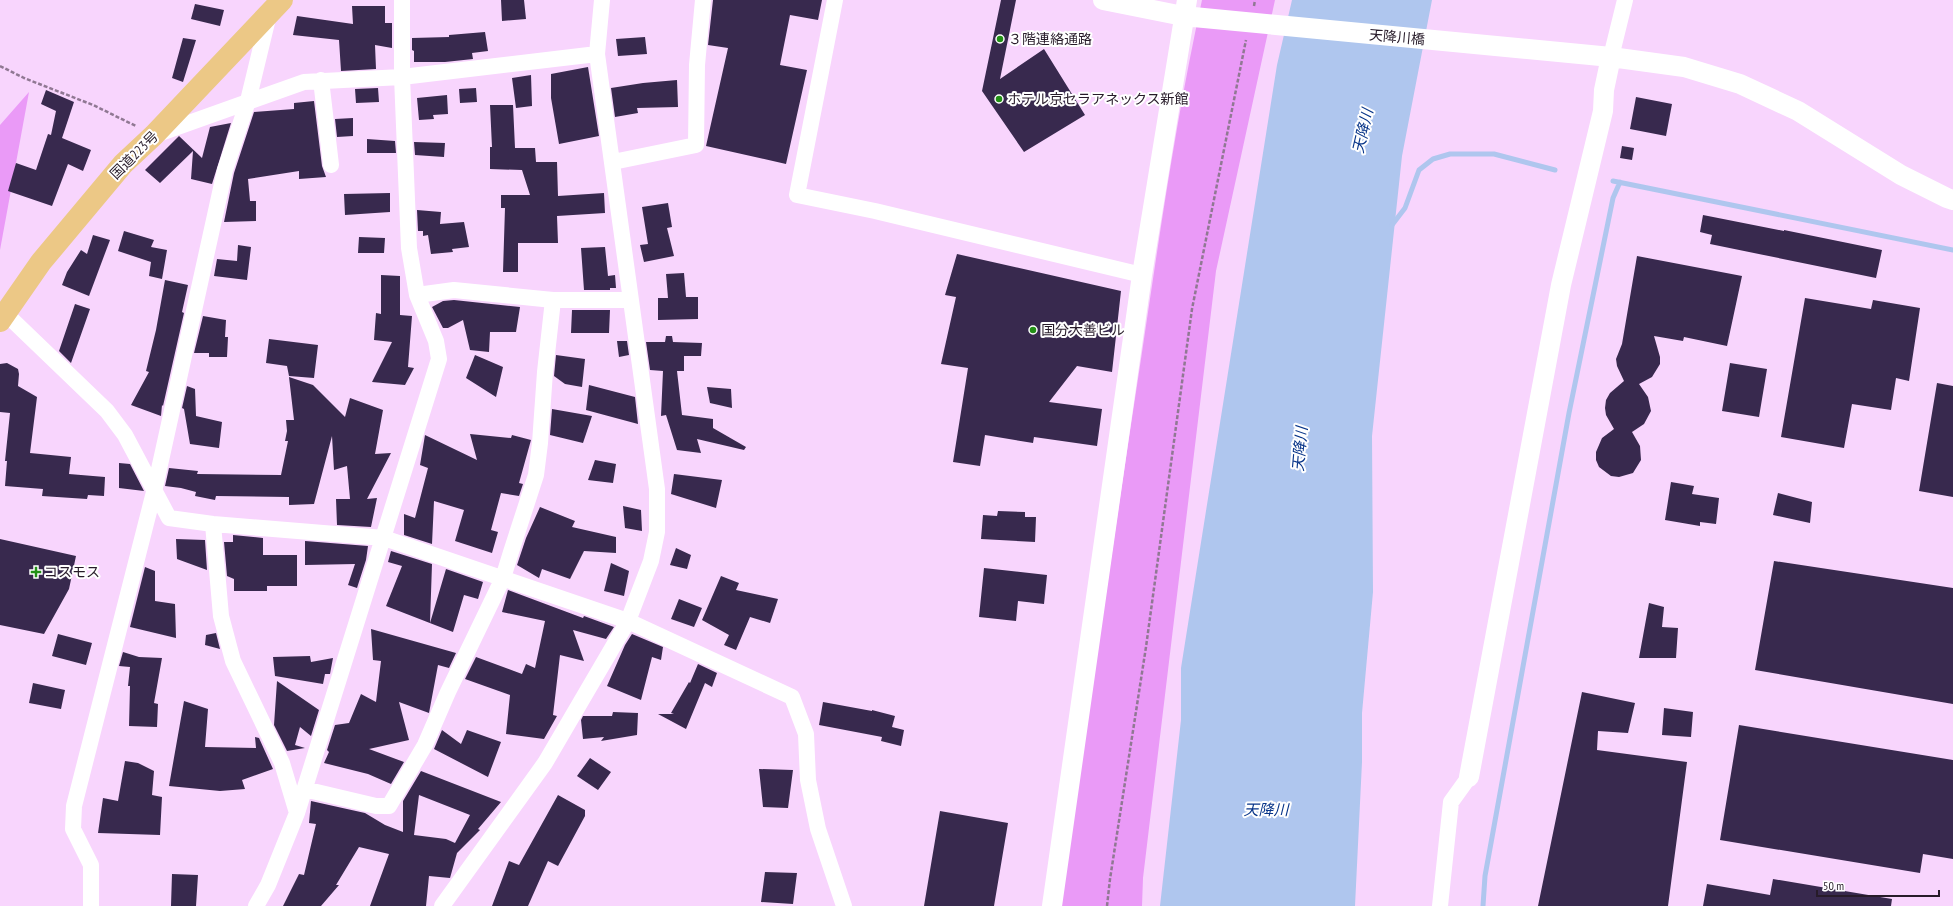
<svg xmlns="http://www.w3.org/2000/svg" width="1953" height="906" font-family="'PT Sans Narrow','Noto Sans JP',sans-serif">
  <rect width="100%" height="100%" fill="#f8d5fd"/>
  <path fill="#ea9af7" d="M1202 0H1275L1216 271 1143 878 1142 906H1061C1087 724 1113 541 1141 359 1159 239 1176 119 1202 0Z
    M29 92 0 250V125Z"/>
  <path fill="#afc6ee" d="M1292 0H1432L1402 156 1372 436 1373 592 1362 713V762L1355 906H1160L1181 720V668L1277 65Z"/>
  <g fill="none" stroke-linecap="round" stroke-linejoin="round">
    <path stroke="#afc6ee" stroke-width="5" d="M1613 181 1953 250
      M1392 225 1405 208 1419 170 1433 159 1450 154H1494L1555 170
      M1483 906 1485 876 1569 413 1613 198 1620 182"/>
  </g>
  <path fill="#38294e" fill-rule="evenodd" d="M501 0H524L526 19 502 21Z
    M713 0H822L818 20 790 15 780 65 807 70 786 164 706 146 728 48 708 45Z
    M1001 0H1016L1000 79 1044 49 1085 115 1024 152 982 91Z
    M195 4 224 10 220 26 191 19Z
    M352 6H385V23H392V48L375 45 376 69 341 71 339 40 293 35 297 16 353 24Z
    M485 32 488 51 472 53 473 59 445 62H414V51L412 50V38L449 37V35Z
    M645 37 647 54 618 56 616 39Z
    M183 38 196 40 183 82 172 78Z
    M588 67 599 136 559 144 551 98V74Z
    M531 75 532 106 516 108 512 78Z
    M677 80 678 107 637 108 638 113 615 117 611 88 643 83Z
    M378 88 379 102 356 103 355 89Z
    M476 88 477 102 460 103 459 89Z
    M46 90 74 102 62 138 91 150 83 171 68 164 52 206 8 191 16 163 36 170 48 134 51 135 56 111 41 104Z
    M447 95 448 114 433 115 434 119 419 120 417 98Z
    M1636 97 1672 104 1666 136 1630 129Z
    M314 101 322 166 326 177 299 179V171L248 179 250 201H256V221L224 222 234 173 254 112 294 109V103Z
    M490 105H513L515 148H535L536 162H557L558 196 604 193 605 213 557 216 558 243H518V272H503L505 208H501V195H530L522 170 490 169V147H492Z
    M353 118V136L337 137 335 119Z
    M231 123 212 184 191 179 193 151 160 183 145 170 179 136 202 158 210 127Z
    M367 139 395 141 396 153H367Z
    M414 142 445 143 444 157 415 155Z
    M1622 146 1634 148 1632 160 1620 158Z
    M390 193V212L345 215 344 194Z
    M668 203 672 227 667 228 674 256 644 262 640 245 648 244 642 207Z
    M417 210 441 212 440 224 464 222 469 247 452 249 453 252 431 254 428 235 423 236V231H418Z
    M1703 215 1784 231V230L1882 250 1876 278 1710 244 1712 235 1700 232Z
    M124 231 154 240 151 247 167 250 162 279 149 276 151 262 118 251Z
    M93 235 110 240 89 296 62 285 67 272 81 250 87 254Z
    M359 237 385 238 384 253H358Z
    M238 245 251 247 247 280 214 276 217 259 237 261Z
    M605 247 608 276 615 275 616 288H610V290H584L581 248Z
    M957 254 1121 291 1112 372 1077 366 1049 402 1102 409 1097 446 1034 437 1033 443 985 435 980 466 953 462 968 368 941 364 956 297 945 295Z
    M1637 256 1742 276 1727 346 1684 337 1683 341 1654 336 1660 357V364L1652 377 1639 384 1648 397 1651 411 1644 424 1632 432 1640 446 1641 460 1633 473 1619 477 1611 476 1599 467 1596 460V452L1602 438 1614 429 1606 415 1605 408 1606 400 1610 393 1624 381 1617 366 1616 359 1622 344Z
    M684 273 686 297H698V319L658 320V298H668L666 274Z
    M381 275 400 276V315L412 316 408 367 414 368 405 385 372 382 392 342 374 340 376 313 381 314Z
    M165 280 188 285 182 312 184 313 163 406 162 405 161 416 131 405 149 372 146 371 156 330Z
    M1805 298 1871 309 1873 300 1920 308 1909 381 1896 378 1891 410 1852 404 1844 448 1781 437Z
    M454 300 520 307 516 332H490L489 352 470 350 463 320 448 328H443L432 307 443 301Z
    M75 304 90 309 71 363 59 351Z
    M572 310H610L609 333H571Z
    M203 316 226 320 225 337H228L227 357H209V353H194Z
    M666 336H672L673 342 702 343 701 356H684V371H677L682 415 713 419V428L746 447 744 450 697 439 701 453 677 450 666 415 661 416 663 371 650 370 646 342H665Z
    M269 339 318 345 314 378 289 376 287 366 266 363Z
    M617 341H627L629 355 619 357Z
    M475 355 503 367 496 397 466 378Z
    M556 355 585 359 582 387 565 384 554 376Z
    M7 363 18 369 19 374 18 386 37 397 30 453 71 457 69 474 105 477 104 496 88 495 87 499 42 496 43 489 5 486 7 461H5L10 413 0 412V364Z
    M1730 363 1767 369 1759 417 1722 411Z
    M289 377 313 385 345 417 350 398 383 410 375 454 391 453 367 499 377 498 371 527 337 525 336 499H350L347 466 334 470 332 436 314 504 289 505V497L216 496 215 500 195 496 196 492 181 488 165 486 169 468 198 471 197 474 281 475 288 441H285L287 431 286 420H294Z
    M1937 383 1953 386V497L1919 491Z
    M589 385 635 397 638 424 586 410Z
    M187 386 195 389 196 416 222 422 219 448 190 444 184 409 182 408Z
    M707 387 731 389 732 408 710 403Z
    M552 409 592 416 583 443 550 435Z
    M470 434 511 438 512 435 531 440 519 483 523 484 519 496 501 493 491 530 498 532 492 553 455 541 464 510 434 501 432 544 404 535V514L415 518 428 468 420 465 425 435 477 460Z
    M595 460 616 464 613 483 588 480Z
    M119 463 130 464 144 491 119 488Z
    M674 474 722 480 716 508 671 494Z
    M1671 482 1694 486 1692 494 1719 498 1716 524 1700 522V526L1665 520Z
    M1778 493 1812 502 1810 523 1773 515Z
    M623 506 641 510 642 531 625 528Z
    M540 507 575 521 572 527 616 537V553L584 551 570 579 542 569 539 578 517 565 526 538Z
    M998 511 1025 512V517H1036L1035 542 981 539 983 515 997 516Z
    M233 535 263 538V555H297V586H267V591H234V579L227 576 224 542H233Z
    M0 539 76 556 69 589 44 634 0 625Z
    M176 539 205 540 207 570 177 559Z
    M305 541 368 546 366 560 357 588 348 585 355 564 305 565Z
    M676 548 691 555 687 569 670 565Z
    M391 551 432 564 430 623 446 569 483 582 478 599 464 595 453 632 386 606 402 566 388 562Z
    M1774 561 1953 588V704L1755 670Z
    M611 563 629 571 624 596 604 591Z
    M145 567 155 571V601L175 604 176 638 130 627Z
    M984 568 1047 575 1044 604 1018 601 1016 621 979 617Z
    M721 576 739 583 736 590 778 599 770 623 750 617 736 650 724 645 729 635 702 620Z
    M508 590 583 618 584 616 614 627 606 639 573 630 584 661 560 655 553 715 557 716 544 739 506 734 510 695 465 679 476 657 522 674 526 664 535 668 545 621 502 612Z
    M679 599 702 608 694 627 671 619Z
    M1649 603 1664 607 1662 627 1678 628 1676 658H1639Z
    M371 629 456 653 449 668 438 665 429 713 399 702 409 740 369 749 404 762 391 784 368 774 324 763 329 752 327 750 335 725 349 723 361 694 376 702 381 661 373 660Z
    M216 633 220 649 205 645 206 635Z
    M58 634 92 643 86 665 52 656Z
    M632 634 663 647 661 660 652 657 641 700 607 686 625 645Z
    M123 652 139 657 162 658 154 703 158 704 157 727 129 726 130 686H128L130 667 119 666Z
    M310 656 311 662 333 658 330 674H325L323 684 275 676 273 657Z
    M698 664 717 673 712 687 705 683 686 729 658 714H674L671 713 689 682 690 683Z
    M277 681 319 710 311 736 300 727 295 745 305 748 287 751 274 725Z
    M33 683 65 690 61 709 29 703Z
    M1582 692 1635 703 1628 733 1598 731 1597 750 1687 762 1668 906H1538Z
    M184 701 208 709 205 747 256 748 255 737 259 738 273 769 242 780 245 789 220 791 169 786Z
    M823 702 872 711V710L895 716 892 727 904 730 901 746 881 741 882 737 819 725Z
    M1664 708 1693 712 1691 737 1662 735Z
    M613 712 638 713 637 735 601 741 604 737 583 739 581 720 583 716H612Z
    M1739 725 1953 760V859L1923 854 1920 873 1720 840Z
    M442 730 461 744 467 730 501 742 488 777 434 749Z
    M590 758 611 772 598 790 577 776Z
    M125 761 138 763 154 771 152 795 162 797 160 835 98 833 103 798 118 801Z
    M759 769 793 770 788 808 763 807Z
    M421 771 501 802 478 829 480 830 457 853 450 878 429 876 426 906H370L389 854 359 847 336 885H339L321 906H283L299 874 304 875 316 824 309 823 311 801 365 813 385 825 403 832V801ZM419 795 470 815 455 843 446 839 414 835Z
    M558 795 585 810V816L558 866 548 861 528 906H492L509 861 519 865Z
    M940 811 1008 823 994 906H924Z
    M765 872 797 873 793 904 761 902Z
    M172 874 198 875 196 906H171Z
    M1773 879 1892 899 1891 906H1703L1707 884 1770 895Z"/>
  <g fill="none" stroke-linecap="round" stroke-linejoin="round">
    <path stroke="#907893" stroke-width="2.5" stroke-dasharray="4 2" stroke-linecap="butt" d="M1254 6 1255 0
      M0 66 24 78 93 105 136 126
      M1107 906 1110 879 1146 647 1192 309 1246 40"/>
    <path stroke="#fff" stroke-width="16" d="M835 0 797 195 875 211 1142 275
      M1611 57 1625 0
      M321 80 331 165
      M158 134 304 82 402 77 597 54
      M613 162 696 145 697 65 703 0
      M417 295 454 290 553 300H631
      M5 313 107 411 125 435 169 518 213 524 384 538 628 621 792 697 806 734 808 780 818 829 844 906
      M213 524 221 616 233 661 282 763 297 813
      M304 789 376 806H389L425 745 448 692 503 578 511 552 536 475 540 443 545 372 553 300
      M91 906V865L73 829 74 806 154 492 225 170 248 101 269 14
      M256 906 268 885 297 813 439 359 436 341 417 295 409 248 402 77V0
      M442 906 545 763 628 621 651 561 657 532V489L597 54 602 0
      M1440 906 1451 802 1469 777"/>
    <path stroke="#fff" stroke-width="20" d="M1103 0 1183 16 1611 57 1684 67 1740 84 1798 111 1901 175 1947 198 1953 200
      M1469 777 1561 285 1603 111 1604 90 1611 57
      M1052 906 1142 275 1187 0"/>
    <path stroke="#ecc886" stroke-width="22" d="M0 321 41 262 123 164 154 135 282 0"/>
  </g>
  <g fill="#239016" stroke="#fff" stroke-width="1.5">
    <circle cx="1000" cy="39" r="4"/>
    <circle cx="999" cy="99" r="4"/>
    <circle cx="1033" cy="330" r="4"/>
    <path d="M34 566h4v4h4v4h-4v4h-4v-4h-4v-4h4z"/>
  </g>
  <g text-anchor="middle" stroke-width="4" stroke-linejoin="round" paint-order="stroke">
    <g font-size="14" fill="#271b29" stroke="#fff">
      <text transform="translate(1397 37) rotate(5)" y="5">天降川橋</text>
      <text transform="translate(134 155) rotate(-45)" y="5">国道223号</text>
    </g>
    <g font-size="14" fill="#271b29" stroke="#fff" text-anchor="start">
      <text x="1008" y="44">３階連絡通路</text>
      <text x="1007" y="104">ホテル京セラアネックス新館</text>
      <text x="1041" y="335">国分大善ビル</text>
      <text x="44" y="577">コスモス</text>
    </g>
    <g font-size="15" font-style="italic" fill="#083589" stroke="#fff">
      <text transform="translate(1363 131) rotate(-77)" y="5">天降川</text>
      <text transform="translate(1300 449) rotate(-85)" y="5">天降川</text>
      <text x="1266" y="815">天降川</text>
    </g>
  </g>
  <path d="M1817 890v6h122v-6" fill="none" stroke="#271b29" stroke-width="2"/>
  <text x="1823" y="890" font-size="12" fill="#271b29" stroke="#ffffff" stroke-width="3" paint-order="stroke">50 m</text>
</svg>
